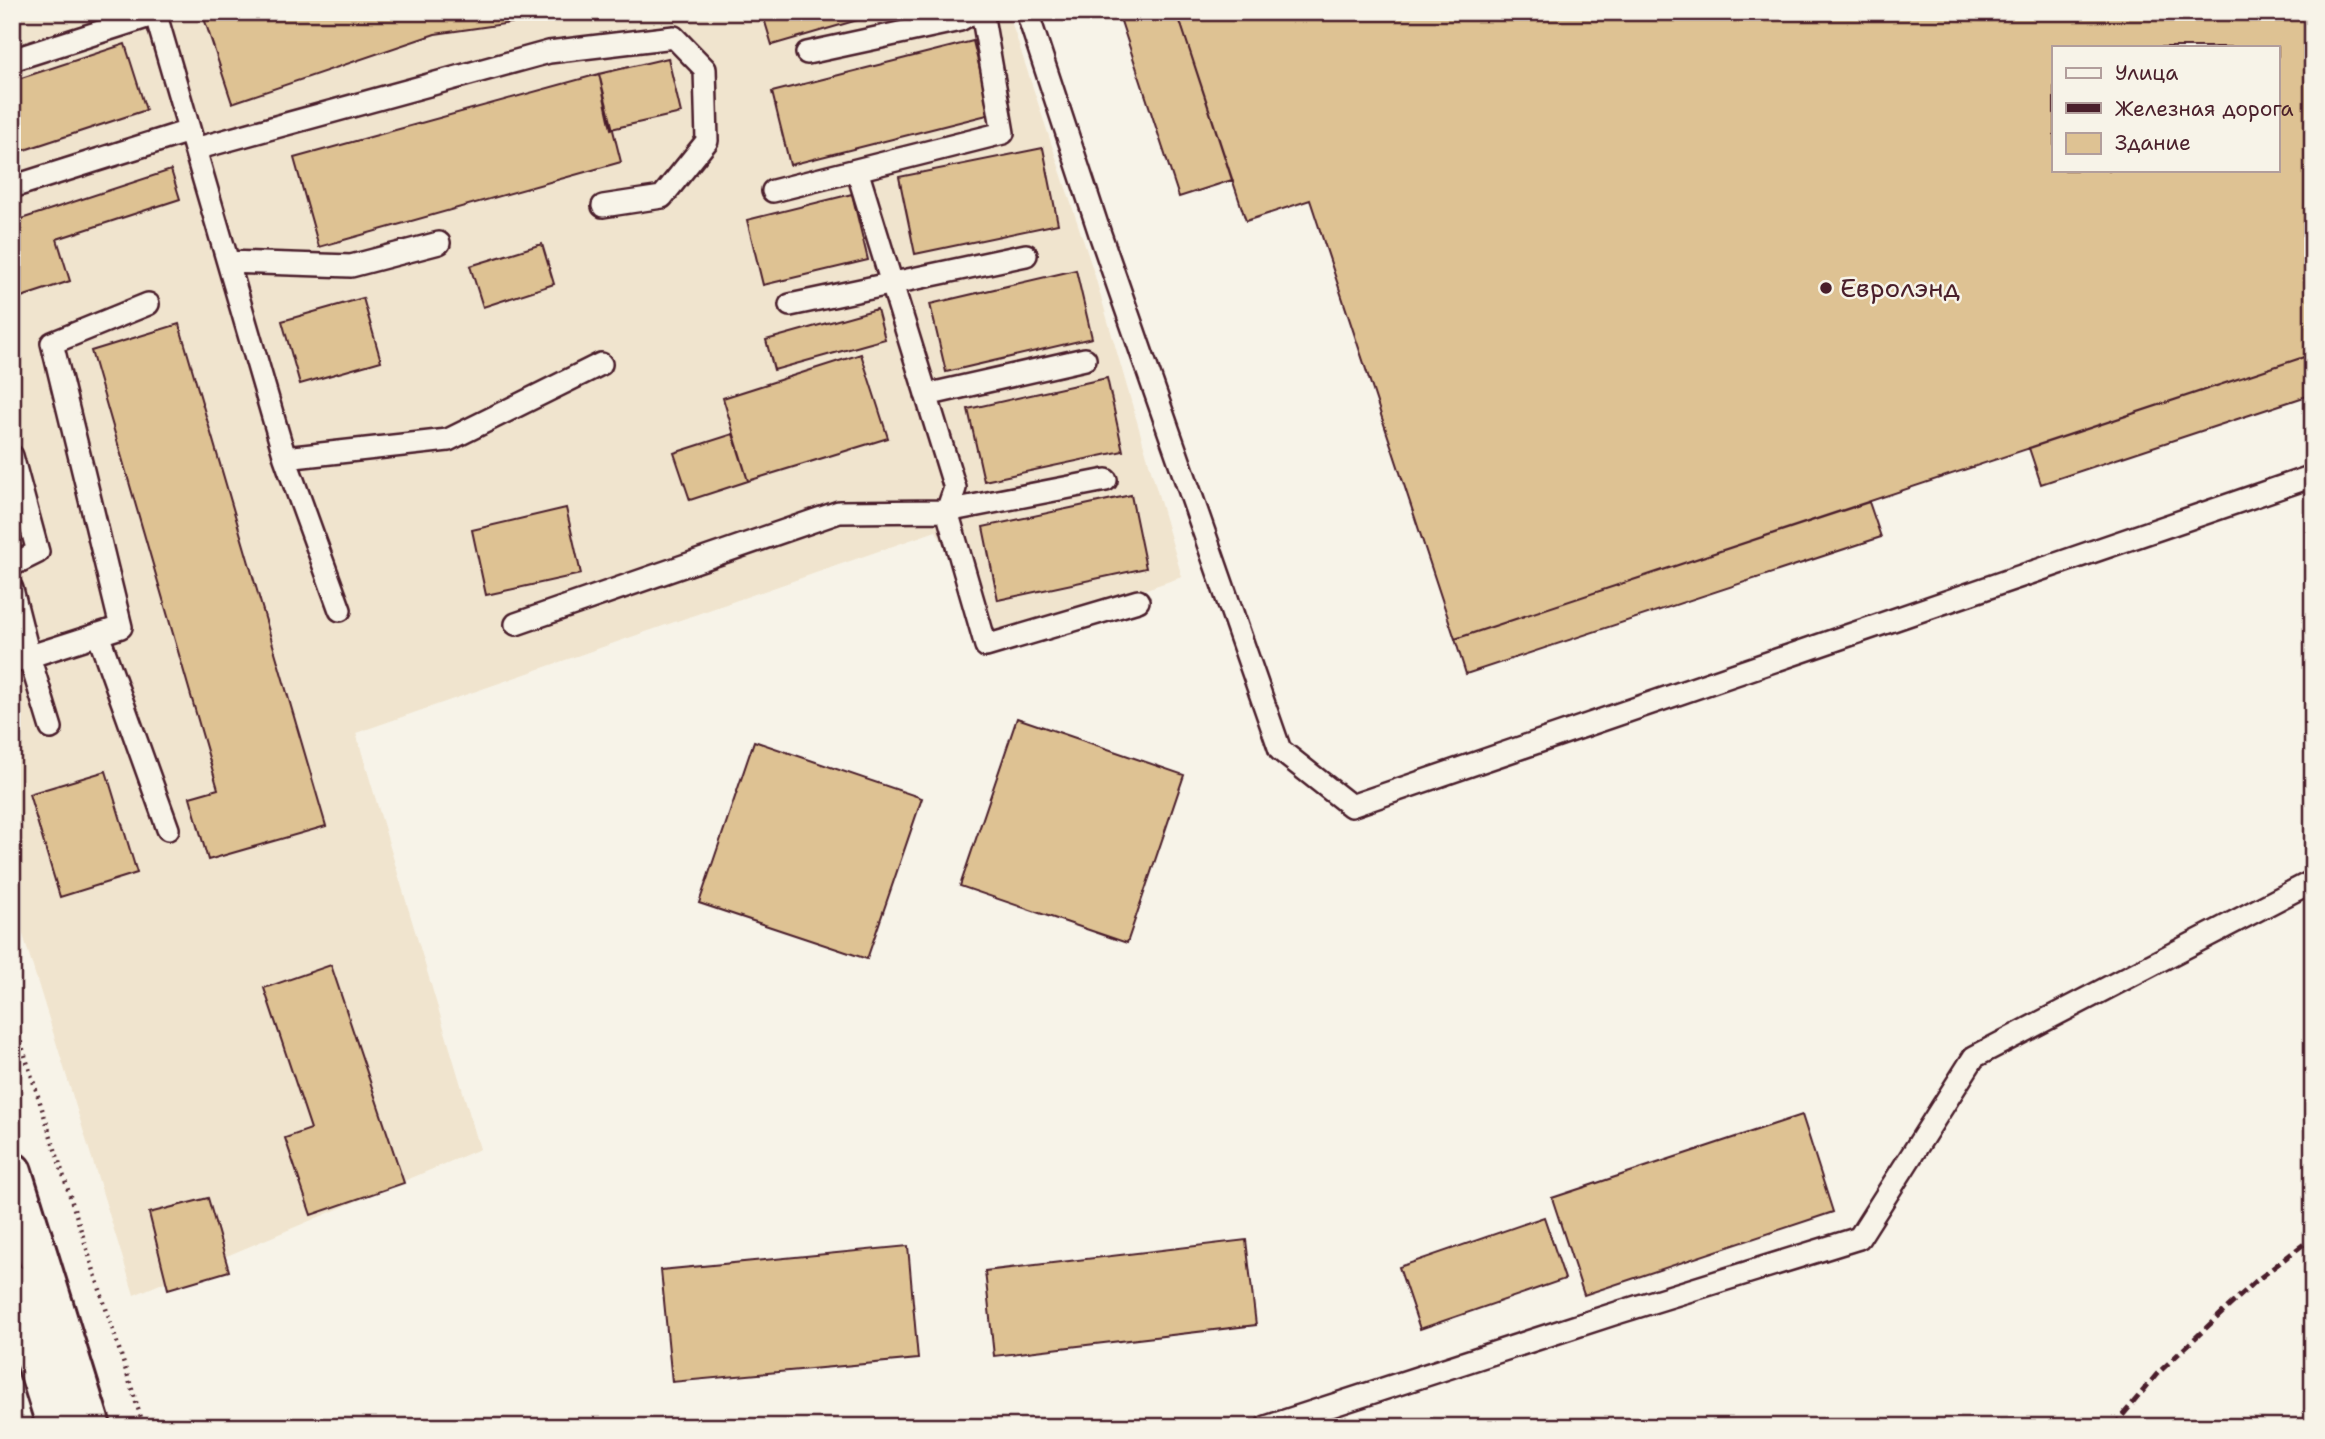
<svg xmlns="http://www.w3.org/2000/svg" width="2325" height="1439" font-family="'Shantell Sans',sans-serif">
  <rect width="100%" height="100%" fill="#f7f3e8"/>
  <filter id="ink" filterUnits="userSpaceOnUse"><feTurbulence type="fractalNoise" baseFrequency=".0143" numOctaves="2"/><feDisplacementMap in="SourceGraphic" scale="14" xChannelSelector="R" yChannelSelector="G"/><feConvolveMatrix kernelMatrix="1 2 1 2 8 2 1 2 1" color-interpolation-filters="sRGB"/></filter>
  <g filter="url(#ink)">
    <path fill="#f0e4ce" d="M12 12H1008L1094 273 1182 577 995 640 936 531 356 733 480 1149 134 1295 12 899Z"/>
    <path fill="#dec293" stroke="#4a1f2b" stroke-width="2" fill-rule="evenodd" d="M202 12H586L435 34 232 103Z
      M762 12H885L772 45Z
      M1118 12H1177L1232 180 1179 197Z
      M1177 12H2313V354L1455 639 1310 200 1246 221ZM2054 47H2278V170H2054Z
      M973 41 991 114 790 165 772 92Z
      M125 44 146 110 12 154V81Z
      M668 58 681 113 611 129 599 74Z
      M599 74 621 162 319 247 294 158Z
      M1043 148 1058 224 915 254 899 177Z
      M171 170 180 199 57 239 70 281 12 300V222Z
      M852 194 868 260 763 285 747 220Z
      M542 244 554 284 483 307 470 266Z
      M1076 270 1092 338 946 372 930 304Z
      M363 298 381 361 300 384 282 321Z
      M877 309 885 339 774 370 766 340Z
      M179 324 326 826 208 860 190 797 218 789 91 351Z
      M861 354 888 438 748 481 723 398Z
      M2313 354V394L2041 484 2029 448Z
      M1107 378 1123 451 984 481 968 409Z
      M733 434 748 481 690 500 674 453Z
      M1131 495 1146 568 998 600 983 527Z
      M1869 502 1881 537 1466 674 1455 639Z
      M566 508 581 574 486 595 472 530Z
      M1017 718 1184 775 1127 943 960 886Z
      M754 741 922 798 867 959 699 903Z
      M106 771 137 873 60 897 29 794Z
      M331 965 404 1183 311 1215 285 1138 311 1129 264 988Z
      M1802 1115 1833 1212 1584 1295 1552 1198Z
      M208 1198 229 1271 168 1289 149 1213Z
      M1544 1217 1565 1279 1420 1329 1399 1267Z
      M1246 1240 1256 1325 994 1356 985 1271Z
      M908 1246 918 1359 672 1382 661 1270Z"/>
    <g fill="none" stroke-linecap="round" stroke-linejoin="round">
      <defs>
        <path id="lane" d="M155 12 285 458 340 610
          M1027 12 1100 234 1280 750 1351 806 2313 476
          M807 53 960 20 974 12
          M12 60 156 14
          M195 149 549 52 674 37 705 69 707 141 662 197 603 206
          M857 170 955 488 947 511 986 646 1138 601
          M12 187 189 131
          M773 191 1003 133 982 12
          M228 262 351 266 439 243
          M790 305 1026 255
          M926 395 1085 359
          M12 456 38 552 12 565
          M285 458 448 440 601 364
          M12 589 29 656 51 728
          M516 624 839 512 947 511 1106 480
          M98 634 168 829
          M12 662 121 627 52 343 148 304
          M1266 1427 1620 1312 1859 1238 1974 1057 2313 881"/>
        <path id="primary" d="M12 1172 91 1427
          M12 1284 57 1427"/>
      </defs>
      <use href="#lane" stroke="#4a1f2b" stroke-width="26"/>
      <use href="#primary" stroke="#4a1f2b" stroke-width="44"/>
      <path stroke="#4a1f2b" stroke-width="4.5" stroke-dasharray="2 5" stroke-linecap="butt" d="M12 1015 144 1427"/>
      <use href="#lane" stroke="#f7f3e8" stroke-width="21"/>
      <use href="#primary" stroke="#f7f3e8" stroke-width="38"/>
      <path stroke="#4a1f2b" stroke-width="5" stroke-dasharray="10 5" stroke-linecap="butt" d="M2113 1427 2157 1374 2256 1281 2313 1237"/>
    </g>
  </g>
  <circle fill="#4a1f2b" stroke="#f7f3e8" stroke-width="2.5" cx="1826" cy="288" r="7"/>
  <g text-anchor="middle" stroke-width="5" stroke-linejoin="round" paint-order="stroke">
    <g font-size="26" fill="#4a1f2b" stroke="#f7f3e8" text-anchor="start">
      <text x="1840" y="297">Евролэнд</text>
    </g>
  </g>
  <rect width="2325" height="1439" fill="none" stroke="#f7f3e8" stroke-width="42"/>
  <rect x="21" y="21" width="2283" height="1397" fill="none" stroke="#4a1f2b" stroke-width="2.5" filter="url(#ink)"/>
  <rect x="2052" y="46" width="228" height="126" fill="#f7f3e8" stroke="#b29e9c" stroke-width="2"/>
  <rect x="2066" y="68" width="35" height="10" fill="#f7f3e8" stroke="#b29e9c" stroke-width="2"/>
  <text x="2115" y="80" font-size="21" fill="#4a1f2b">Улица</text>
  <rect x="2066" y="103" width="35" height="10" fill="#4a1f2b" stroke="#b29e9c" stroke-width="2"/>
  <text x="2115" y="116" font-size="21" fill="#4a1f2b">Железная дорога</text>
  <rect x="2066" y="133" width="35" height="21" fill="#dec293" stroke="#b29e9c" stroke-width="2"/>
  <text x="2115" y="150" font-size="21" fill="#4a1f2b">Здание</text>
</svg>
